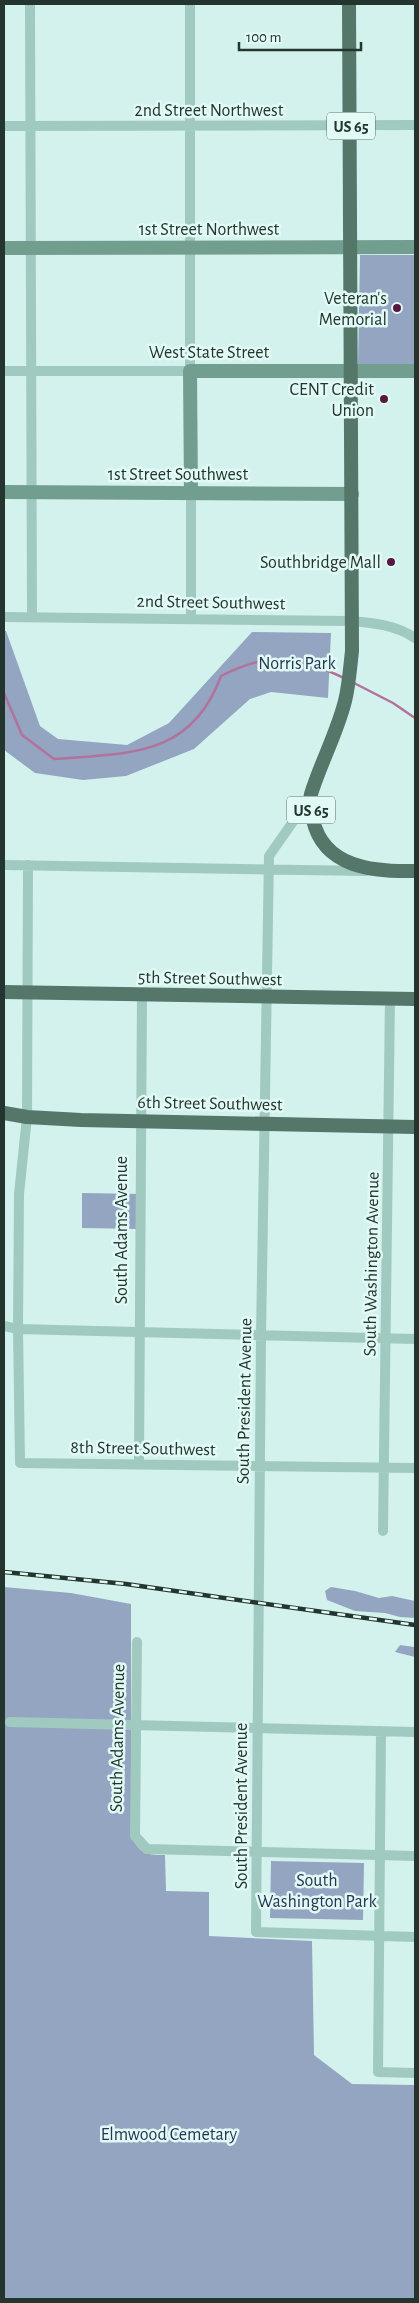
<svg xmlns="http://www.w3.org/2000/svg" width="419" height="2303" font-family="'Alegreya Sans',sans-serif">
  <rect width="100%" height="100%" fill="#d4f2ed"/>
  <path fill="#94a5c1" d="M360 255H415V365H358Z
    M4 631H6L40 726 58 739 127 745 169 723 252 632 331 633 328 698 271 692 250 699 194 749 126 776 83 780 35 773 4 750Z
    M82 1193 140 1194V1229L82 1228Z
    M4 1587 71 1593 131 1604V1837C142 1854 145 1855 165 1855L166 1891 209 1892V1936L312 1941 314 2055 352 2084 415 2085V2299H4Z
    M331 1587 355 1591 379 1598 392 1596 415 1601V1618L400 1617 385 1613 355 1611 327 1600 325 1591Z
    M400 1645 414 1647 415 1657 395 1652Z
    M271 1861 364 1863 363 1920 270 1918Z"/>
  <g fill="none" stroke-linecap="round" stroke-linejoin="round">
    <path stroke="#b1729b" stroke-width="2.5" d="M354 683 393 703 415 718
      M4 693 22 735 54 759C128 753 191 758 221 676 271 651 295 655 344 678"/>
    <path stroke="#a0cac0" stroke-width="10" d="M30 4 32 617
      M4 126 415 125
      M4 371H190V4
      M4 617 351 621C374 623 396 625 415 638
      M191 618V493
      M311 796 269 856 261 1335 256 1932 415 1937
      M4 865 366 871
      M28 865 27 1117 19 1194 18 1329 20 1463 415 1468
      M4 1326 18 1329 415 1339
      M139 1464 142 995
      M383 1531 390 998
      M137 1642 135 1836 147 1849 415 1856
      M10 1722 415 1732
      M381 1731 378 2072 415 2073"/>
    <path stroke="#729e8f" stroke-width="14" d="M4 248 415 247
      M4 492 352 494
      M191 493 190 371H415"/>
    <path stroke="#54776a" stroke-width="14" d="M349 4 352 651C350 668 349 685 345 701 337 733 321 762 311 794 309 802 311 813 313 820 324 868 374 872 415 871
      M4 992 415 999
      M4 1113 27 1117 81 1120 415 1127"/>
    <defs>
      <path id="rail" d="M4 1572 126 1584 415 1625"/>
    </defs>
    <use href="#rail" stroke="#24342e" stroke-width="4.5"/>
    <use href="#rail" stroke="#e1faf6" stroke-width="2.5" stroke-dasharray="8" stroke-linecap="butt"/>
  </g>
  <g fill="#571740" stroke="#e1faf6" stroke-width="2">
    <circle cx="397" cy="308" r="5"/>
    <circle cx="384" cy="399" r="5"/>
    <circle cx="391" cy="562" r="5"/>
  </g>
  <g text-anchor="middle" stroke-width="5" stroke-linejoin="round" paint-order="stroke">
    <g fill="#e1faf6" stroke="#5d6f6a" stroke-width="1">
      <rect x="327" y="112.5" width="48" height="27" rx="4"/>
      <rect x="287" y="796.5" width="48" height="27" rx="4"/>
    </g>
    <g font-size="16" font-weight="bold" fill="#24342e">
      <text x="351" y="132">US 65</text>
      <text x="311" y="816">US 65</text>
    </g>
    <g font-size="18" fill="#24342e" stroke="#e1faf6">
      <text x="209" y="116">2nd Street Northwest</text>
      <text x="209" y="235">1st Street Northwest</text>
      <text x="209" y="358">West State Street</text>
      <text x="178" y="480">1st Street Southwest</text>
      <text transform="translate(211 602) rotate(1)" y="6">2nd Street Southwest</text>
      <text transform="translate(210 978) rotate(1)" y="6">5th Street Southwest</text>
      <text transform="translate(210 1103) rotate(1)" y="6">6th Street Southwest</text>
      <text transform="translate(121 1230) rotate(-90)" y="6">South Adams Avenue</text>
      <text transform="translate(371 1264) rotate(-89)" y="6">South Washington Avenue</text>
      <text transform="translate(244 1401) rotate(-89)" y="6">South President Avenue</text>
      <text transform="translate(143 1448) rotate(1)" y="6">8th Street Southwest</text>
      <text transform="translate(117 1738) rotate(-89)" y="6">South Adams Avenue</text>
      <text transform="translate(241 1806) rotate(-90)" y="6">South President Avenue</text>
    </g>
    <g font-size="18" fill="#24342e" stroke="#e1faf6" text-anchor="end">
      <text x="387" y="304">Veteran's<tspan x="387" dy="21">Memorial</tspan></text>
      <text x="374" y="395">CENT Credit<tspan x="374" dy="21">Union</tspan></text>
      <text x="381" y="568">Southbridge Mall</text>
    </g>
    <g font-size="18" fill="#263553" stroke="#e1faf6">
      <text x="297" y="669">Norris Park</text>
      <text x="317" y="1886">South<tspan x="317" dy="21">Washington Park</tspan></text>
      <text x="169" y="2140">Elmwood Cemetary</text>
    </g>
  </g>
  <rect width="419" height="2303" fill="none" stroke="#24342e" stroke-width="10"/>
  <path d="M239 42v8h122v-8" fill="none" stroke="#24342e" stroke-width="2.5"/>
  <text x="246" y="42" font-size="15" fill="#24342e" stroke="#e1faf6" stroke-width="4" paint-order="stroke">100 m</text>
</svg>
